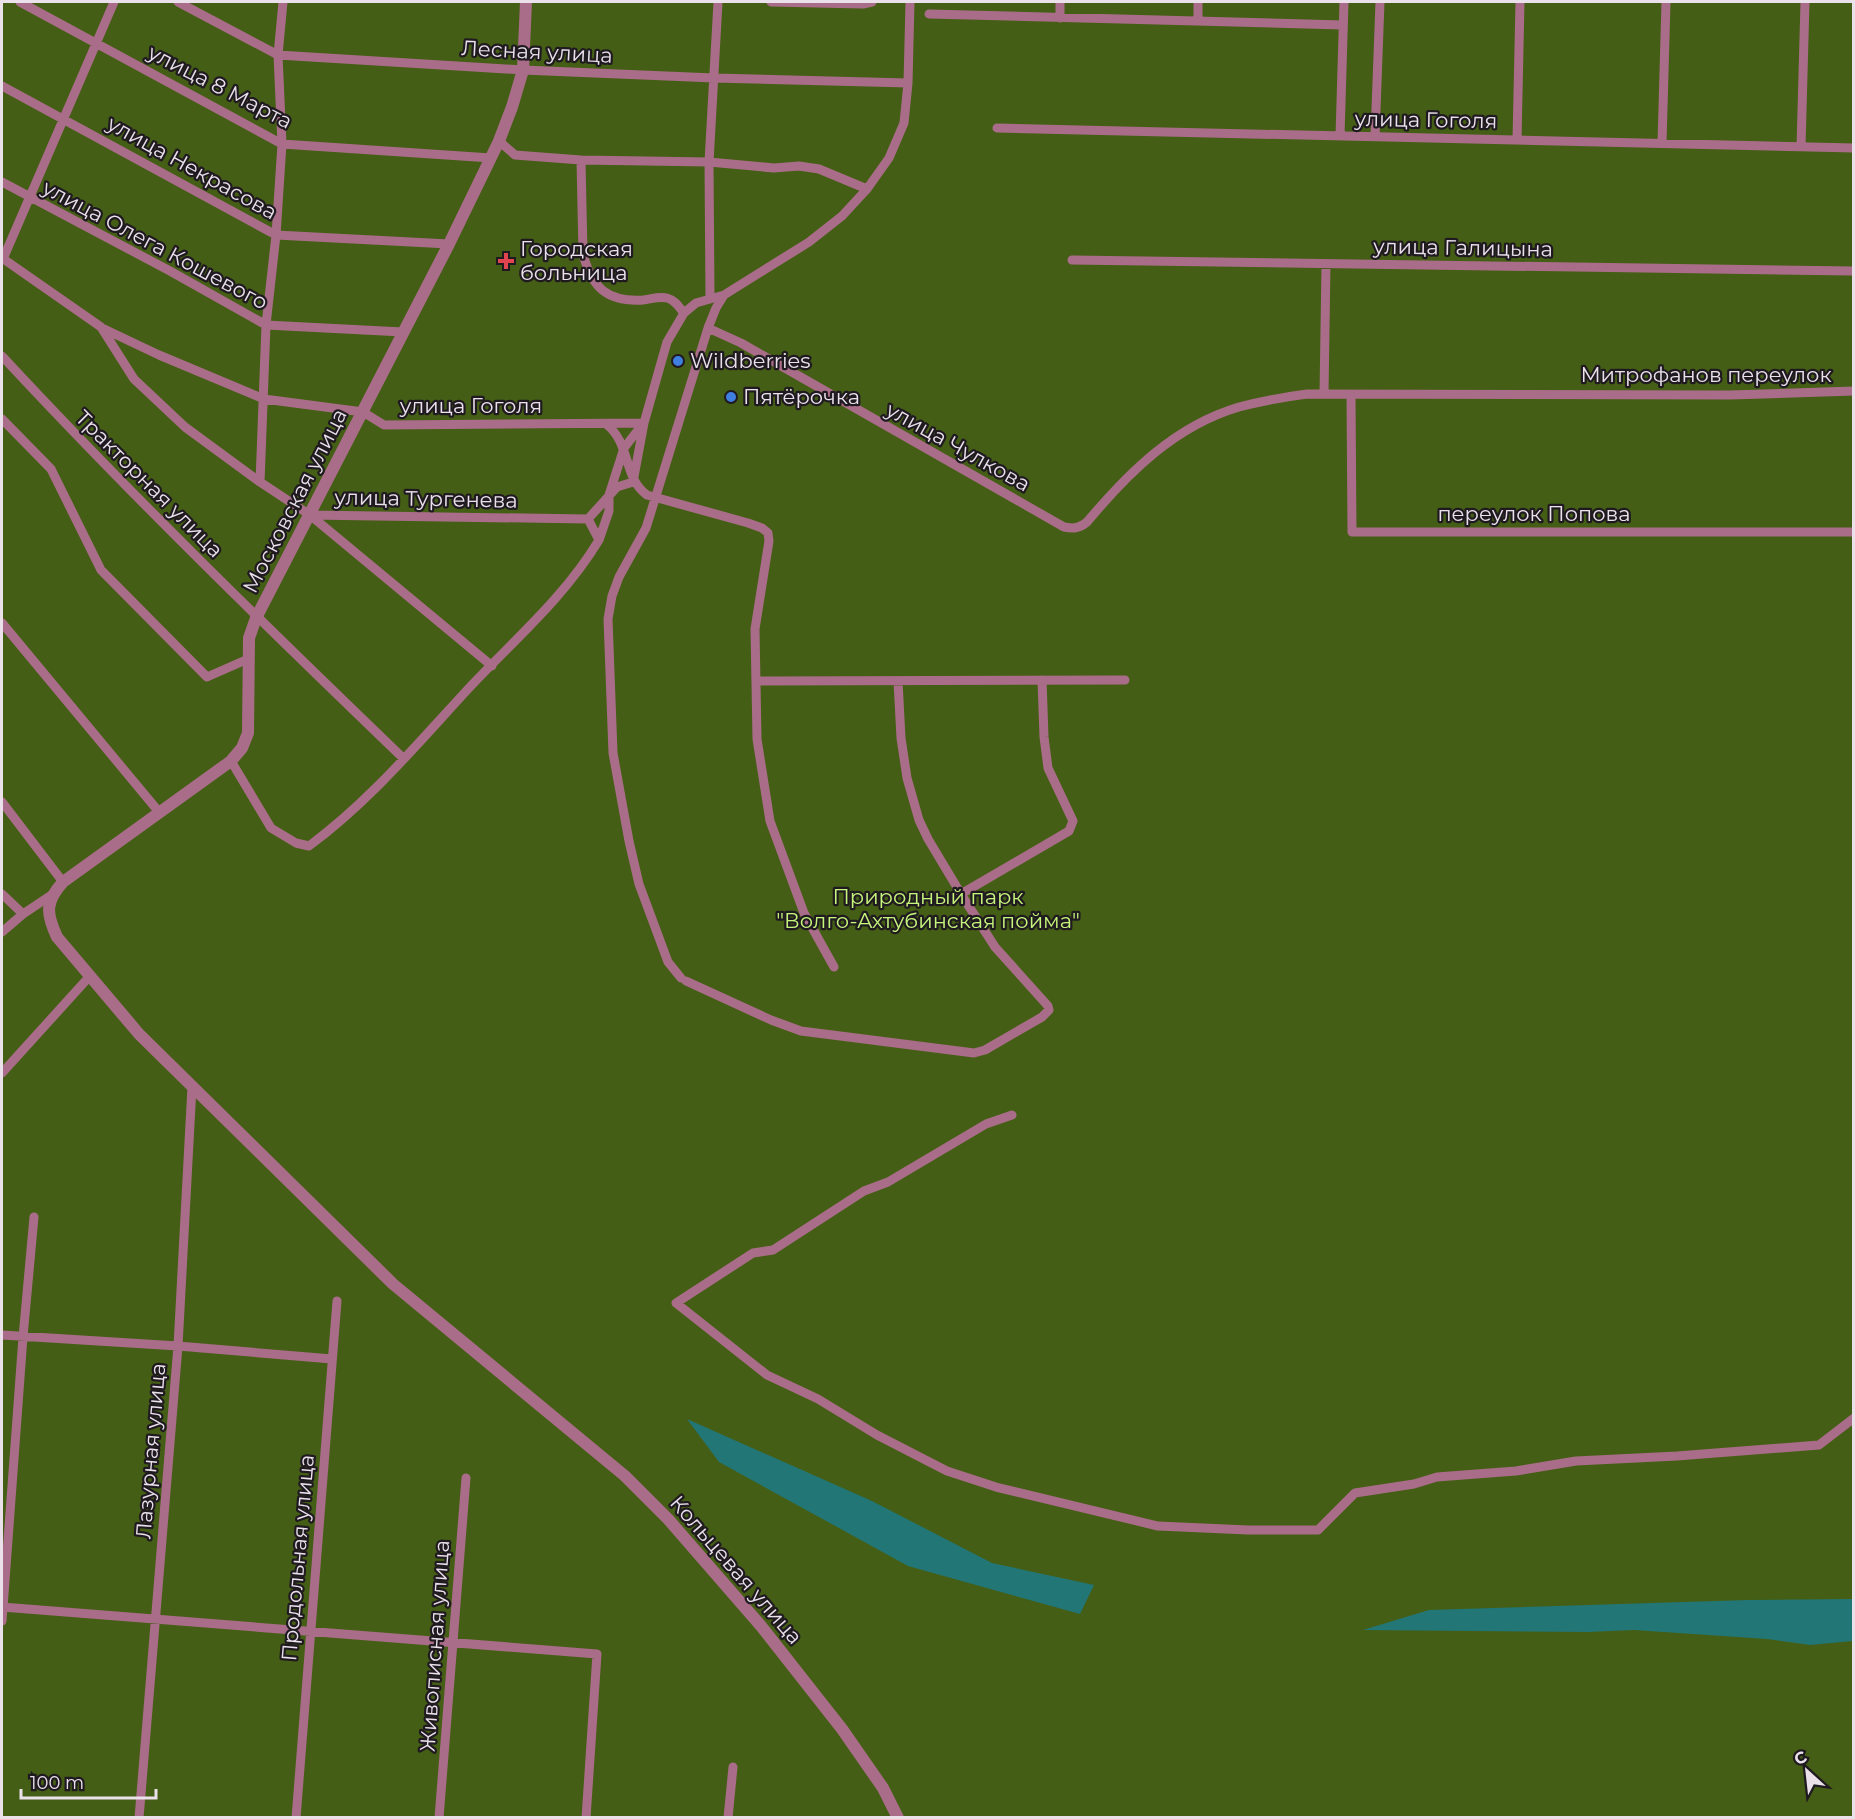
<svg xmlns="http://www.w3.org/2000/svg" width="1855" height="1819" font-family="Montserrat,sans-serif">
  <rect width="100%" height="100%" fill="#3c2f3e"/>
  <path fill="#455e15" d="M2 2H1853V1817H2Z"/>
  <path fill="#227676" d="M687 1419 872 1501 992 1563 1094 1585 1080 1614 908 1566 719 1462Z
    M1853 1599V1641L1810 1645 1767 1639 1634 1630 1588 1632 1363 1630 1429 1610 1748 1600Z"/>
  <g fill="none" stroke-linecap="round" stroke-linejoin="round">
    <path stroke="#aa6d89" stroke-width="9" d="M20 2 282 144 491 158
      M178 2 278 55 523 70 714 78 908 83
      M771 2 863 4 872 2
      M929 14 1343 25
      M1060 18V2
      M1198 21V2
      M2 86 276 235 449 244
      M997 128 1854 148
      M1340 136 1344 2
      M1375 136 1380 2
      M1517 140 1520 2
      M499 141 515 155 581 160 709 162 774 168 799 166 819 169 867 189
      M1662 143 1666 2
      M1801 147 1805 2
      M581 160 583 254C592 288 607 302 643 300 651 299 659 296 667 298 675 300 679 307 684 313
      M2 182 170 271 266 325 403 332
      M2 258 101 327 134 379 185 427 260 482 310 515 492 666
      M3 259 114 2
      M1072 260 1853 271
      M710 297 709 162 718 2
      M102 328 159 355 264 399 363 412 384 425 644 423
      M708 328 741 343 1064 527C1074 529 1080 528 1087 522 1129 472 1175 426 1239 407 1262 401 1284 397 1307 394L1730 395 1854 391
      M2 356C131 495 267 627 404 759
      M1324 394 1326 264
      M1351 395 1352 532H1854
      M2 419 51 469 101 570 207 677 248 659
      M606 424C631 443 623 478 647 495L748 523 762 528 768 533 769 541 755 629 757 739 770 821 804 913 834 967
      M260 482 266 325 276 235 282 144 278 55 283 2
      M310 515 588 519
      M599 540 609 511V495L624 448 642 425
      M2 623 159 812
      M756 681 1125 680
      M231 761 271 828 296 843 309 846C370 801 418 743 469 688 514 640 564 598 599 540L588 519 617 487 633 482 644 423 661 363 667 342 684 313 696 303 724 295 809 242 842 216 867 189 889 158 904 123 908 83 910 2
      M2 802 63 882
      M2 894 23 914
      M961 894 1069 831 1073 821 1048 768 1044 737 1042 680
      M2 932 23 914 53 894
      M681 978 668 962 639 884 629 841 613 753 608 619 612 596 619 577 646 528 708 328 716 308 724 295
      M686 981 771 1020 801 1031 974 1053 985 1050 1042 1017 1049 1010 1048 1006 995 947 961 894 928 839 919 820 907 778 901 738 898 681
      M2 1073 89 977
      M1012 1115 986 1124 888 1182 864 1191 773 1250 753 1253 676 1303 767 1375 818 1399 877 1435 947 1471 996 1487 1158 1526 1248 1530H1318L1355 1493 1414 1484 1437 1477 1516 1471 1576 1461 1677 1456 1819 1445 1854 1418
      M2 1335 178 1346 332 1359
      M2 1607 597 1654 586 1818
      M2 1621 23 1337 34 1217
      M139 1818 178 1346 192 1087
      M296 1818 337 1301
      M439 1818 466 1478
      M728 1818 733 1767"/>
    <path stroke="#aa6d89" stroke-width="12" d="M526 2 523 70 512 107 499 141 449 244 256 618 249 638 248 733 242 748 231 761 63 882C45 902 46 913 57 937L139 1034 393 1284 625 1476 668 1519 761 1626 842 1729 883 1788 898 1818"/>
  </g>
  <path fill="#e0444e" stroke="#1f1920" stroke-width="2" d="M503 252h6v6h6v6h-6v6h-6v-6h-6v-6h6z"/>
  <g fill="#3f7fe0" stroke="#1f1920" stroke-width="2">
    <circle cx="678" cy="361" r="6"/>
    <circle cx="731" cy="397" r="6"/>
  </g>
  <g text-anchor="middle" stroke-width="4.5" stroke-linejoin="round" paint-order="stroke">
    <g font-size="21" fill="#eae1eb" stroke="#1f1920">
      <text transform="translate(537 52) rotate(3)" y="7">Лесная улица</text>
      <text transform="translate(220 87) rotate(27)" y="7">улица 8 Марта</text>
      <text transform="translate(1426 120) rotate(1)" y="7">улица Гоголя</text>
      <text transform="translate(192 168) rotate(29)" y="7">улица Некрасова</text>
      <text transform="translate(155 245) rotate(28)" y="7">улица Олега Кошевого</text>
      <text transform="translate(1463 248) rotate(1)" y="7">улица Галицына</text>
      <text x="1706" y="382">Митрофанов переулок</text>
      <text x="471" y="413">улица Гоголя</text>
      <text transform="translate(958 447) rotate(29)" y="7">улица Чулкова</text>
      <text transform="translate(149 484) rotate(45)" y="7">Тракторная улица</text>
      <text transform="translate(426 499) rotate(1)" y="7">улица Тургенева</text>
      <text transform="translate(295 501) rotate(-63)" y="7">Московская улица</text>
      <text x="1534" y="521">переулок Попова</text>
      <text transform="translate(151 1451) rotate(-85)" y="7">Лазурная улица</text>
      <text transform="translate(298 1558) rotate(-85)" y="7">Продольная улица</text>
      <text transform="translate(736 1570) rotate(49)" y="7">Кольцевая улица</text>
      <text transform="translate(435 1646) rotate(-86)" y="7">Живописная улица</text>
    </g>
    <g font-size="21" fill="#eae1eb" stroke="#1f1920" text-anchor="start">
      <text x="520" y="256">Городская<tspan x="520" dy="24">больница</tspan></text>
      <text x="690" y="368">Wildberries</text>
      <text x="743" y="404">Пятёрочка</text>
    </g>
    <g font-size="21" fill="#c6f57b" stroke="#1f1920">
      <text x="928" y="904">Природный парк<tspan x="928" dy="24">"Волго-Ахтубинская пойма"</tspan></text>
    </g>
  </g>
  <rect width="1855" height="1819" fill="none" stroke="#eae1eb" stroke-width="6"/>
  <g transform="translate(1807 1771) rotate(333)" stroke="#1f1920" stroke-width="4.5" paint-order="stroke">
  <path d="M0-4.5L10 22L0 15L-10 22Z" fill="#eae1eb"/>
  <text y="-9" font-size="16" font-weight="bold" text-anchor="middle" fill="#eae1eb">С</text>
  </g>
  <path d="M21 1789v9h135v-9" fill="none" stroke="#eae1eb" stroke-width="3"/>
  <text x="30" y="1789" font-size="18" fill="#eae1eb" stroke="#1f1920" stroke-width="4.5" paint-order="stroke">100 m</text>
</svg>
